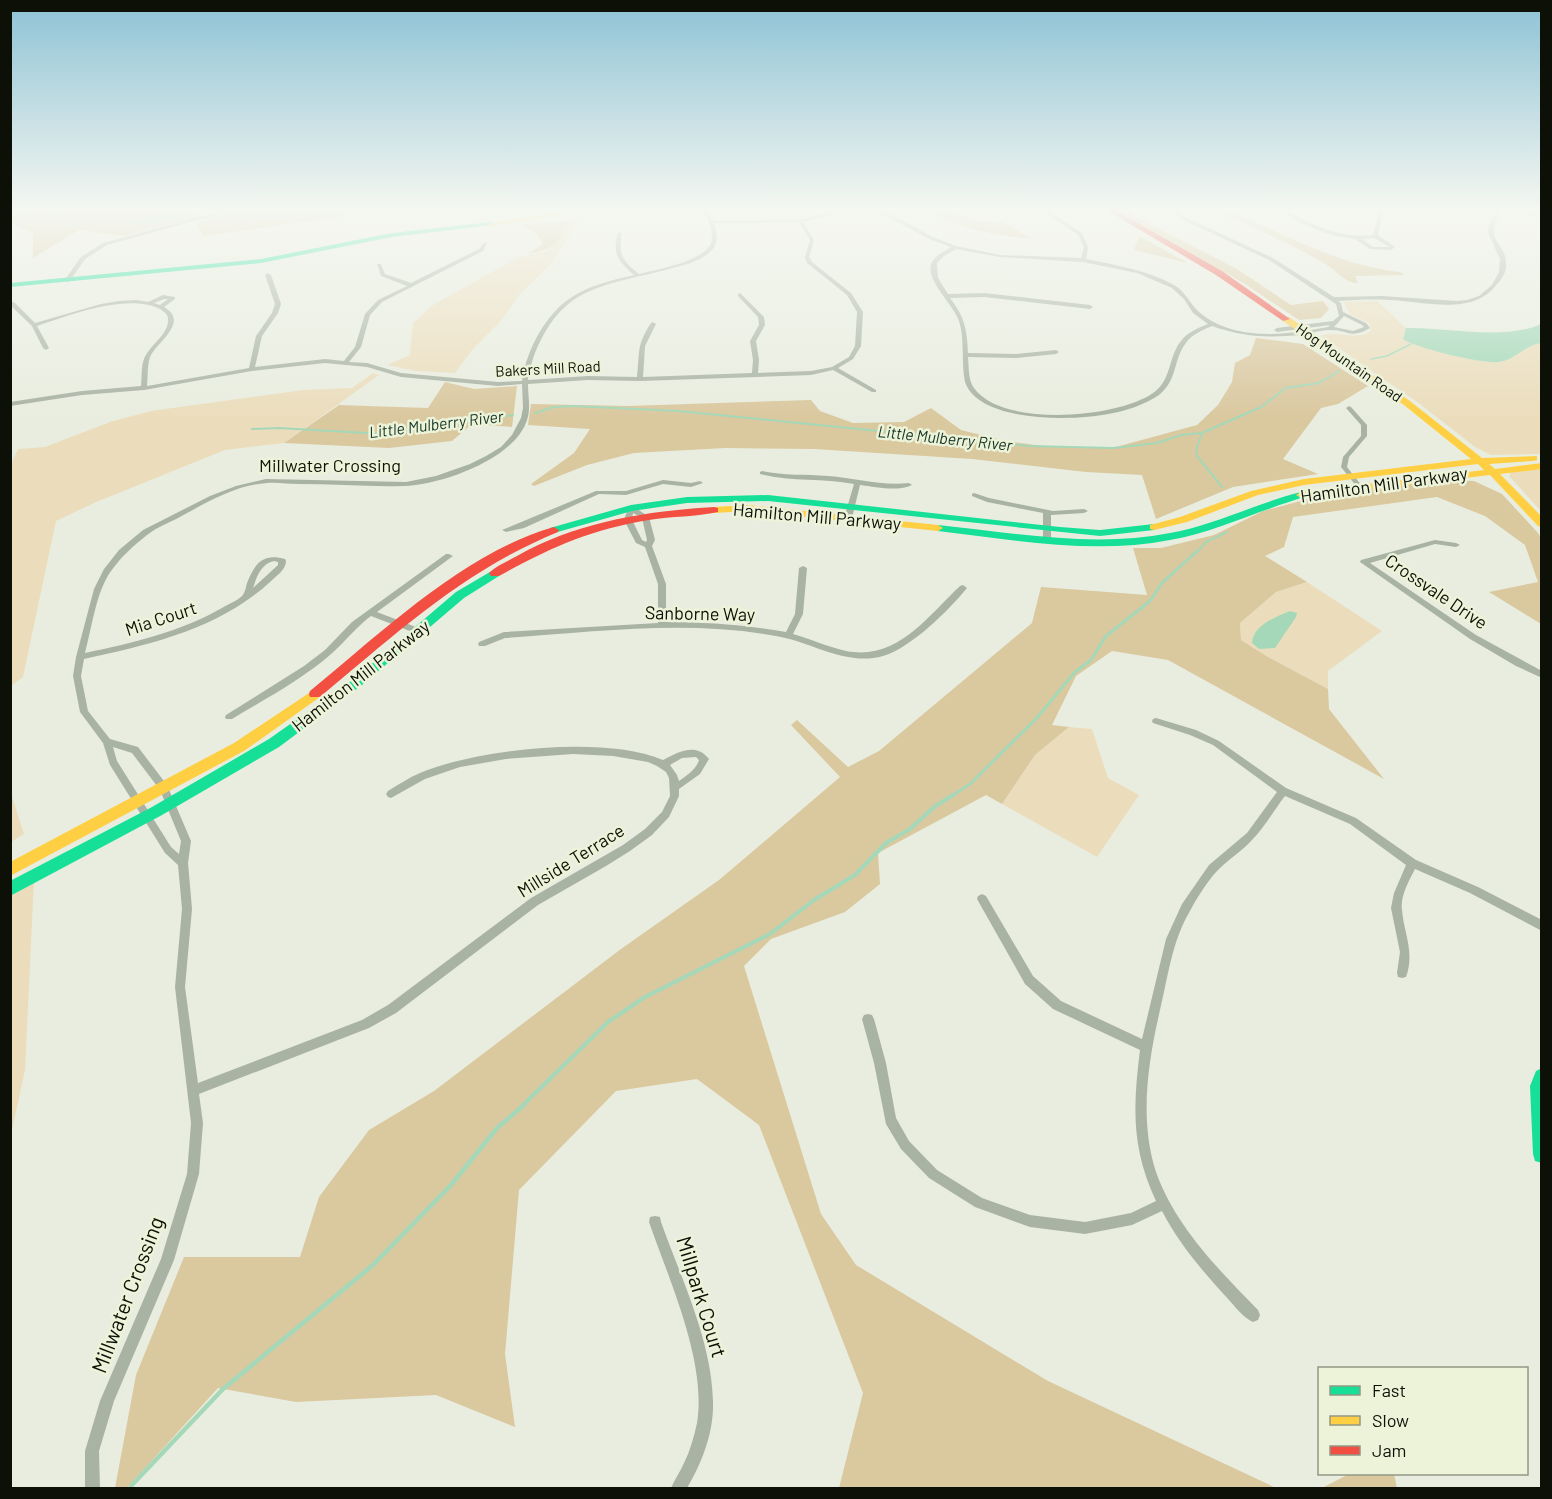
<svg xmlns="http://www.w3.org/2000/svg" width="1552" height="1499" font-family="Barlow,sans-serif">
  <rect width="100%" height="100%" fill="#e9eddf"/>
  <path fill="#ebddbc" d="M580 219 551 264 519 295 500 322 472 350 455 373 416 371 387 365 410 355 413 323 433 305 519 257 547 251 561 237 569 221Z
    M1377 301 1406 328 1403 338C1415 348 1482 364 1499 362 1515 360 1525 345 1541 343V454L1491 455 1475 447 1420 404 1321 336C1337 329 1355 342 1371 331L1369 323 1350 314 1343 302Z
    M373 373 379 375 284 443 225 450 94 503 56 521 23 677 11 686 10 466 18 449 45 447 110 422 151 411 303 390 352 388Z
    M1541 467V511L1509 476 1512 471Z
    M1307 582 1382 631 1328 671V689L1268 657 1241 640 1240 623 1276 592Z
    M1069 727 1092 729 1108 778 1139 795 1097 857 1002 804 1035 755Z
    M11 793 24 834 11 842H10Z
    M34 881 25 1070 11 1135V895Z"/>
  <path fill="#dac89f" d="M25 208H188L200 217 124 236 79 230 33 258V233L11 223 10 212Z
    M246 208H305L265 216 257 213 241 216 254 220 284 219 305 213 336 212 341 208H384L340 217 203 236 196 223Z
    M920 208H940L974 221 1003 222 1032 239C986 234 962 229 920 208Z
    M1113 208H1129L1134 216 1237 269 1291 305 1323 301 1329 309 1321 318 1299 320 1245 284Z
    M1217 208H1223C1280 232 1338 266 1401 272L1404 275 1355 276 1358 283C1346 284 1337 271 1327 265 1293 244 1255 229 1219 212Z
    M569 221C559 242 554 250 530 253L543 244 536 233 522 225Z
    M1139 236 1188 263 1134 250Z
    M1256 338 1303 344 1368 386 1338 404 1321 408 1283 459 1318 474 1233 487 1156 519 1142 475 1086 472 972 459 814 449 725 448 634 453 587 465 534 486 531 484 574 453 590 429 528 425 531 404 628 406 811 400 820 411 853 423 904 422 931 408 961 430 1005 441 1050 447H1116L1197 425 1218 405 1232 382 1235 363 1250 355Z
    M445 382 474 389 517 386 512 427 472 424 452 441 389 448 284 443 339 405 428 408Z
    M1435 480 1474 481 1502 494 1538 533 1542 540 1541 624 1489 592 1538 582 1525 545 1485 516 1437 497 1293 517 1284 547 1265 556 1307 582 1276 592 1240 623 1241 640 1268 657 1328 689 1329 709 1384 779 1168 660 1112 651 1076 676 1052 725 1069 727 1035 755 1002 804 986 795 878 853 880 884 845 912 771 939 744 966 821 1214 856 1265 1048 1381 1276 1488H839L863 1393 759 1125 697 1079 616 1091 519 1190 505 1354 515 1427 436 1395 296 1402 218 1388 127 1488H115L136 1375 184 1257H300L319 1197 369 1130 434 1091 621 949 719 880 840 777 791 725 797 720 848 767 879 751 1032 623 1041 587 1147 595 1133 548H1161L1214 535 1263 511 1319 496Z
    M1349 1474H1394L1397 1488H1322Z"/>
  <path fill="#a4d8b8" d="M305 208H341L335 214 320 212 290 218 254 220 238 218 257 213 261 216Z
    M174 213H184L189 216 184 219 142 225 124 221Z
    M1541 324V343C1525 345 1515 360 1499 362 1481 364 1416 348 1403 339L1406 328C1447 327 1504 341 1541 324Z
    M1290 611 1297 613 1296 617 1275 648 1259 649 1252 643C1253 625 1276 617 1290 611Z"/>
  <g fill="none" stroke-linecap="round" stroke-linejoin="round">
    <path stroke="#a4d8b8" stroke-width="1.5" d="M55 208 59 219 71 225 124 221
      M10 215 44 208
      M186 218H238
      M1371 359 1387 356 1411 344"/>
    <path stroke="#a4d8b8" stroke-width="2" d="M535 413 554 407 573 406 679 411 1029 446 1113 448 1157 443 1181 435 1202 433 1261 407 1286 388 1319 383 1339 371
      M252 429 279 428 384 434 513 415
      M1202 433 1196 450 1197 456 1222 487
      M1196 553 1206 542 1227 532"/>
    <path stroke="#a4d8b8" stroke-width="3" d="M950 797 970 784 1036 719 1074 673 1091 660 1106 636 1150 601 1162 583 1197 551"/>
    <path stroke="#a4d8b8" stroke-width="4" d="M522 1106 608 1022 645 997 770 934 814 900 855 875 886 843 910 829 934 807 953 795"/>
    <path stroke="#a4d8b8" stroke-width="4.5" d="M131 1486 223 1389 373 1265 451 1185 497 1128 524 1105"/>
    <path fill="#a9b3a4" fill-rule="evenodd" d="M232 208H241L107 245 85 259 69 282 64 281 81 257 103 243Z
      M701 208 707 209 713 221 800 220 846 208H869L888 213 933 237 956 246 1000 255 1081 258 1084 247 1078 235 1038 208H1044L1082 233 1088 247 1086 259C1116 265 1147 270 1174 285 1186 292 1190 304 1199 312 1234 342 1287 335 1328 327L1330 325 1277 332 1274 330 1277 328 1333 321 1339 316 1336 304 1269 260 1181 219 1167 208H1172L1185 217 1273 258 1334 297 1382 296 1457 301 1467 300 1479 296 1492 285 1499 272 1500 259 1489 235 1488 229 1491 220 1498 208H1511L1542 215V218L1502 208C1481 246 1508 239 1506 268 1505 274 1501 280 1497 284 1473 317 1424 301 1389 300 1372 299 1355 300 1338 301L1341 303 1343 312 1366 323 1370 328C1349 340 1348 329 1329 330 1320 330 1310 334 1301 335 1267 338 1244 337 1212 326 1203 330 1192 334 1186 343 1173 359 1178 380 1159 395 1144 405 1126 411 1108 414 1074 421 979 423 965 382 961 362 965 340 959 321 954 305 923 278 932 262 936 255 945 251 951 247L929 239 884 215 866 210H849L803 222 814 240 809 257 812 262 851 293 863 312 861 346 853 359 838 368 876 390V392H872L833 370 811 375 640 381 588 380 528 384C528 396 531 409 527 420 515 459 441 485 404 486 369 487 334 484 299 484 288 484 277 482 267 483 235 485 206 503 178 518 168 523 156 528 147 535 133 546 121 557 111 571 96 592 92 627 85 653 132 643 180 632 222 608 228 604 237 601 242 596 245 593 246 587 247 583 255 563 263 553 285 559L286 561C286 570 276 576 270 582 219 629 149 645 84 659L81 676 88 711 110 739 138 747 167 785 191 841 188 863 192 909 185 987 198 1083 362 1020 388 1005 531 898 623 845 645 829 662 812 670 796 669 778 666 772 657 766 648 762 613 756 573 754 506 759 460 767 425 779 391 798 388 797 386 794 388 791C398 785 408 778 420 773 477 749 605 735 663 760 678 752 696 742 709 759L700 774 679 789V796L669 817 652 835 630 851 606 866 538 905 396 1013 369 1028 199 1094 203 1123 199 1174 174 1260 114 1401 99 1451 100 1488H85V1451L100 1401 161 1259 187 1174 191 1123 175 987 182 909 178 865 165 853 110 765 103 743 80 712 73 676 76 657 94 589 104 569 119 550 143 530 210 496 236 486 266 479 406 482 436 476 470 464 486 456 501 447 512 435 521 418 523 408 522 384 498 386 401 377 367 367 325 363 252 371 144 390 82 395 10 406V402L82 391 141 386C142 377 141 367 144 359 149 345 169 335 168 319 168 314 164 312 160 309 126 293 71 315 37 326L49 348 46 350 43 348 32 326 10 305V302H14L35 323 101 304 119 301 137 300 148 302 163 295 175 297V299L164 307C190 322 157 342 150 357 147 366 148 377 147 386L249 368 256 336 272 313 275 304 265 275 268 273 271 275 281 304 278 313 262 336 255 367 325 359 344 361 355 347 365 314 378 300 407 286 381 276 377 264H381L385 274 411 283 479 249 485 242 487 243 483 251 382 302 370 315 361 347 349 362 367 363 401 373 498 382 522 381C526 351 546 313 572 297 590 285 613 280 634 275 618 261 612 254 618 232L622 233C618 256 622 260 639 274 658 269 696 263 709 247 713 242 712 235 711 229 709 221 706 214 701 208ZM799 222 810 240 805 257 807 263 847 295 857 312 855 346 849 357 832 367 811 371 758 373 759 360 756 341 765 325 764 317 740 293 738 294V296L758 317 759 325 750 341 753 360 752 373 643 377 645 346 656 324 653 322 651 323C636 346 640 352 637 377L588 376 528 380C532 351 550 315 575 299 603 281 644 277 676 267 688 264 703 260 712 250 719 242 717 232 714 223ZM956 249 1000 257 1083 262 1137 273 1172 288 1184 299 1193 313 1208 324C1198 328 1188 332 1181 341 1168 357 1172 380 1153 393 1118 418 1002 428 974 388 968 380 969 367 968 357L1016 358 1056 354 1059 352 1056 350 1016 354 968 353C967 330 965 317 950 298L984 297 1090 309 1093 307 1090 305 984 293 948 294 938 278 937 263 944 256ZM164 299H168L160 305 154 303ZM1344 316 1362 325 1364 327 1353 331 1334 327ZM274 561 278 562V565L253 588C257 576 261 564 274 561ZM113 747 132 753 160 790 181 841 179 854 171 847 117 761ZM696 757 699 760C696 770 687 775 679 781L677 775 670 765 682 758Z
      M1276 208H1282C1311 224 1339 239 1373 235L1380 208H1384L1378 235 1395 247 1391 250 1370 249 1355 239 1336 236 1323 232 1299 222ZM1374 238 1390 247H1373L1362 239Z
      M1349 406 1351 407 1367 425V436L1349 457 1347 467 1362 486 1359 488 1357 487 1341 467 1343 457 1361 436V425L1346 408Z
      M762 471C784 476 806 474 828 476 856 478 881 486 909 483L912 485C898 492 876 487 860 485L852 518 848 520 844 518 854 484C823 478 790 482 760 474V472Z
      M663 480 691 483 700 481 703 483 691 487 663 484 626 495 599 494 524 528 506 532 502 530 596 491H626Z
      M974 493 989 498 1053 511 1084 509 1088 511 1084 513 1051 515V540L1047 542 1043 540V513L987 502 972 496V494Z
      M629 506H633L649 517 655 540 652 546 666 584V622C706 622 746 625 786 632L795 614 799 568 803 566 807 568 803 614 793 634C811 639 828 647 846 651 897 661 927 617 960 586L963 585 967 588C949 610 911 648 883 656 847 666 815 644 781 637 690 619 597 632 505 638L485 646H479L478 644 479 642 504 632 658 623V584L645 547 636 543 624 520ZM633 513 642 518 647 540 646 542 642 540 632 520Z
      M1435 540 1456 543 1460 545 1456 547 1435 544 1370 563 1476 635 1542 671V678L1516 666 1470 639 1360 562 1361 560Z
      M446 554H449L453 556 377 612 421 629 422 631 421 633H415L371 616C356 627 345 642 330 655 301 680 265 699 232 719H226L225 717 226 715 304 666 325 650 352 622Z
      M1156 718 1196 730 1219 741 1286 788 1356 818 1416 860 1478 887 1542 920V931L1470 893 1415 869C1409 881 1400 896 1402 910 1404 934 1415 952 1406 977L1402 978 1398 977 1397 973 1400 952 1391 908 1394 893 1406 865 1350 824 1285 796C1274 810 1265 827 1252 840 1242 851 1229 859 1218 870 1209 879 1196 899 1190 911 1172 941 1168 977 1160 1010 1148 1062 1139 1120 1156 1172 1175 1226 1219 1270 1258 1310L1260 1315 1258 1320 1253 1322C1244 1318 1236 1308 1229 1300 1204 1273 1179 1244 1162 1211L1132 1225 1085 1234 1030 1227 975 1207 929 1178 901 1149 886 1124 874 1063 862 1019 864 1015 868 1014 872 1015 874 1019 886 1063 896 1118 909 1141 937 1170 982 1198 1030 1215 1085 1222 1131 1213 1156 1201C1131 1148 1133 1106 1140 1050L1053 1009 1025 984 977 899 978 896 982 894 986 896 1033 976 1061 1001 1142 1039 1166 939 1182 904 1209 865 1247 833 1277 792 1213 745 1190 735 1153 723 1152 721 1153 719Z
      M655 1216 660 1217 661 1222C681 1278 712 1341 713 1402 714 1432 702 1463 687 1488H671C675 1479 680 1472 684 1463 690 1451 694 1437 697 1423 707 1362 669 1280 649 1222L650 1217Z"/>
    <path fill="#16e098" fill-rule="evenodd" d="M491 222 493 223V225L392 237 261 263 10 287V283L261 259 392 233Z
      M1301 492 1305 493V497C1259 510 1216 532 1170 540 1093 555 1014 540 938 531L933 528 938 525C1015 533 1094 548 1170 533 1215 525 1257 503 1301 492Z
      M768 495 1060 527 1100 530 1154 524 1159 527 1154 530 1100 536 768 501 687 503 632 511 554 533 549 530 550 528 631 505 687 497Z
      M495 569 501 573 499 576 464 598 362 685 279 747 162 815 10 896V881L152 807 269 739 354 679 456 592Z
      M1542 1068V1163L1535 1161 1533 1154 1530 1086 1536 1071Z"/>
    <path fill="#ffcf43" fill-rule="evenodd" d="M583 208H603L491 226 487 224Z
      M1283 317H1289L1410 401 1482 458 1537 456V460L1533 461 1489 464 1495 469 1542 463V469L1500 474 1542 517V527L1538 526 1490 475 1301 498 1296 495 1301 492 1484 470 1478 464 1304 485 1258 495 1187 522 1154 530 1150 529V525L1180 517 1251 491 1304 479 1471 459 1404 405 1283 321Z
      M748 505 938 525 943 528 938 531 748 511 714 513 709 510 714 507Z
      M315 689 320 691 321 694 320 697 244 751 10 876V862L234 743Z"/>
    <path fill="#f24e42" fill-rule="evenodd" d="M1103 208H1112L1222 271 1290 319 1283 321 1216 275Z
      M714 507 718 508V512C696 517 672 516 649 520 589 530 552 547 499 576H491L489 573C496 566 508 561 517 556 577 522 646 511 714 507Z
      M554 527 559 530 558 532C463 571 397 633 320 697H310L309 694 310 691C381 633 465 552 554 527Z"/>
  </g>
  <linearGradient id="sky" x2="0" y2="1"><stop stop-color="#8dc2d5"/><stop offset="0.5" stop-color="#f5f7f1"/><stop offset="1" stop-color="#f5f7f1" stop-opacity="0"/></linearGradient>
  <rect width="1552" height="418" fill="url(#sky)"/>
  <g text-anchor="middle" stroke-width="5" stroke-linejoin="round" paint-order="stroke">
    <g font-size="15" fill="#0d1007" stroke="#ecf3d9">
      <text transform="translate(1349 363) rotate(35)" y="5">Hog Mountain Road</text>
      <text transform="translate(548 369) rotate(-3)" y="5">Bakers Mill Road</text>
    </g>
    <g font-size="16" font-style="italic" fill="#143424" stroke="#ecf3d9">
      <text transform="translate(436 424) rotate(-7)" y="6">Little Mulberry River</text>
      <text transform="translate(945 438) rotate(6)" y="6">Little Mulberry River</text>
    </g>
    <g font-size="18" fill="#0d1007" stroke="#ecf3d9">
      <text x="330" y="472">Millwater Crossing</text>
      <text transform="translate(1384 485) rotate(-8)" y="6">Hamilton Mill Parkway</text>
      <text transform="translate(817 517) rotate(5)" y="6">Hamilton Mill Parkway</text>
      <text transform="translate(1436 592) rotate(34)" y="6">Crossvale Drive</text>
      <text transform="translate(700 614) rotate(1)" y="6">Sanborne Way</text>
      <text transform="translate(161 619) rotate(-18)" y="6">Mia Court</text>
      <text transform="translate(361 676) rotate(-38)" y="6">Hamilton Mill Parkway</text>
      <text transform="translate(571 861) rotate(-32)" y="6">Millside Terrace</text>
    </g>
    <g font-size="21" fill="#0d1007" stroke="#ecf3d9">
      <text transform="translate(128 1295) rotate(-69)" y="7">Millwater Crossing</text>
      <text transform="translate(701 1297) rotate(73)" y="7">Millpark Court</text>
    </g>
  </g>
  <rect width="1552" height="1499" fill="none" stroke="#0d1007" stroke-width="24"/>
  <rect x="1318" y="1367" width="210" height="108" fill="#ecf3d9" stroke="#939885" stroke-width="1.5"/>
  <rect x="1330" y="1386" width="30" height="9" fill="#16e098" stroke="#939885" stroke-width="1.5"/>
  <text x="1372" y="1397" font-size="18" fill="#0d1007">Fast</text>
  <rect x="1330" y="1416" width="30" height="9" fill="#ffcf43" stroke="#939885" stroke-width="1.5"/>
  <text x="1372" y="1427" font-size="18" fill="#0d1007">Slow</text>
  <rect x="1330" y="1446" width="30" height="9" fill="#f24e42" stroke="#939885" stroke-width="1.5"/>
  <text x="1372" y="1457" font-size="18" fill="#0d1007">Jam</text>
</svg>
